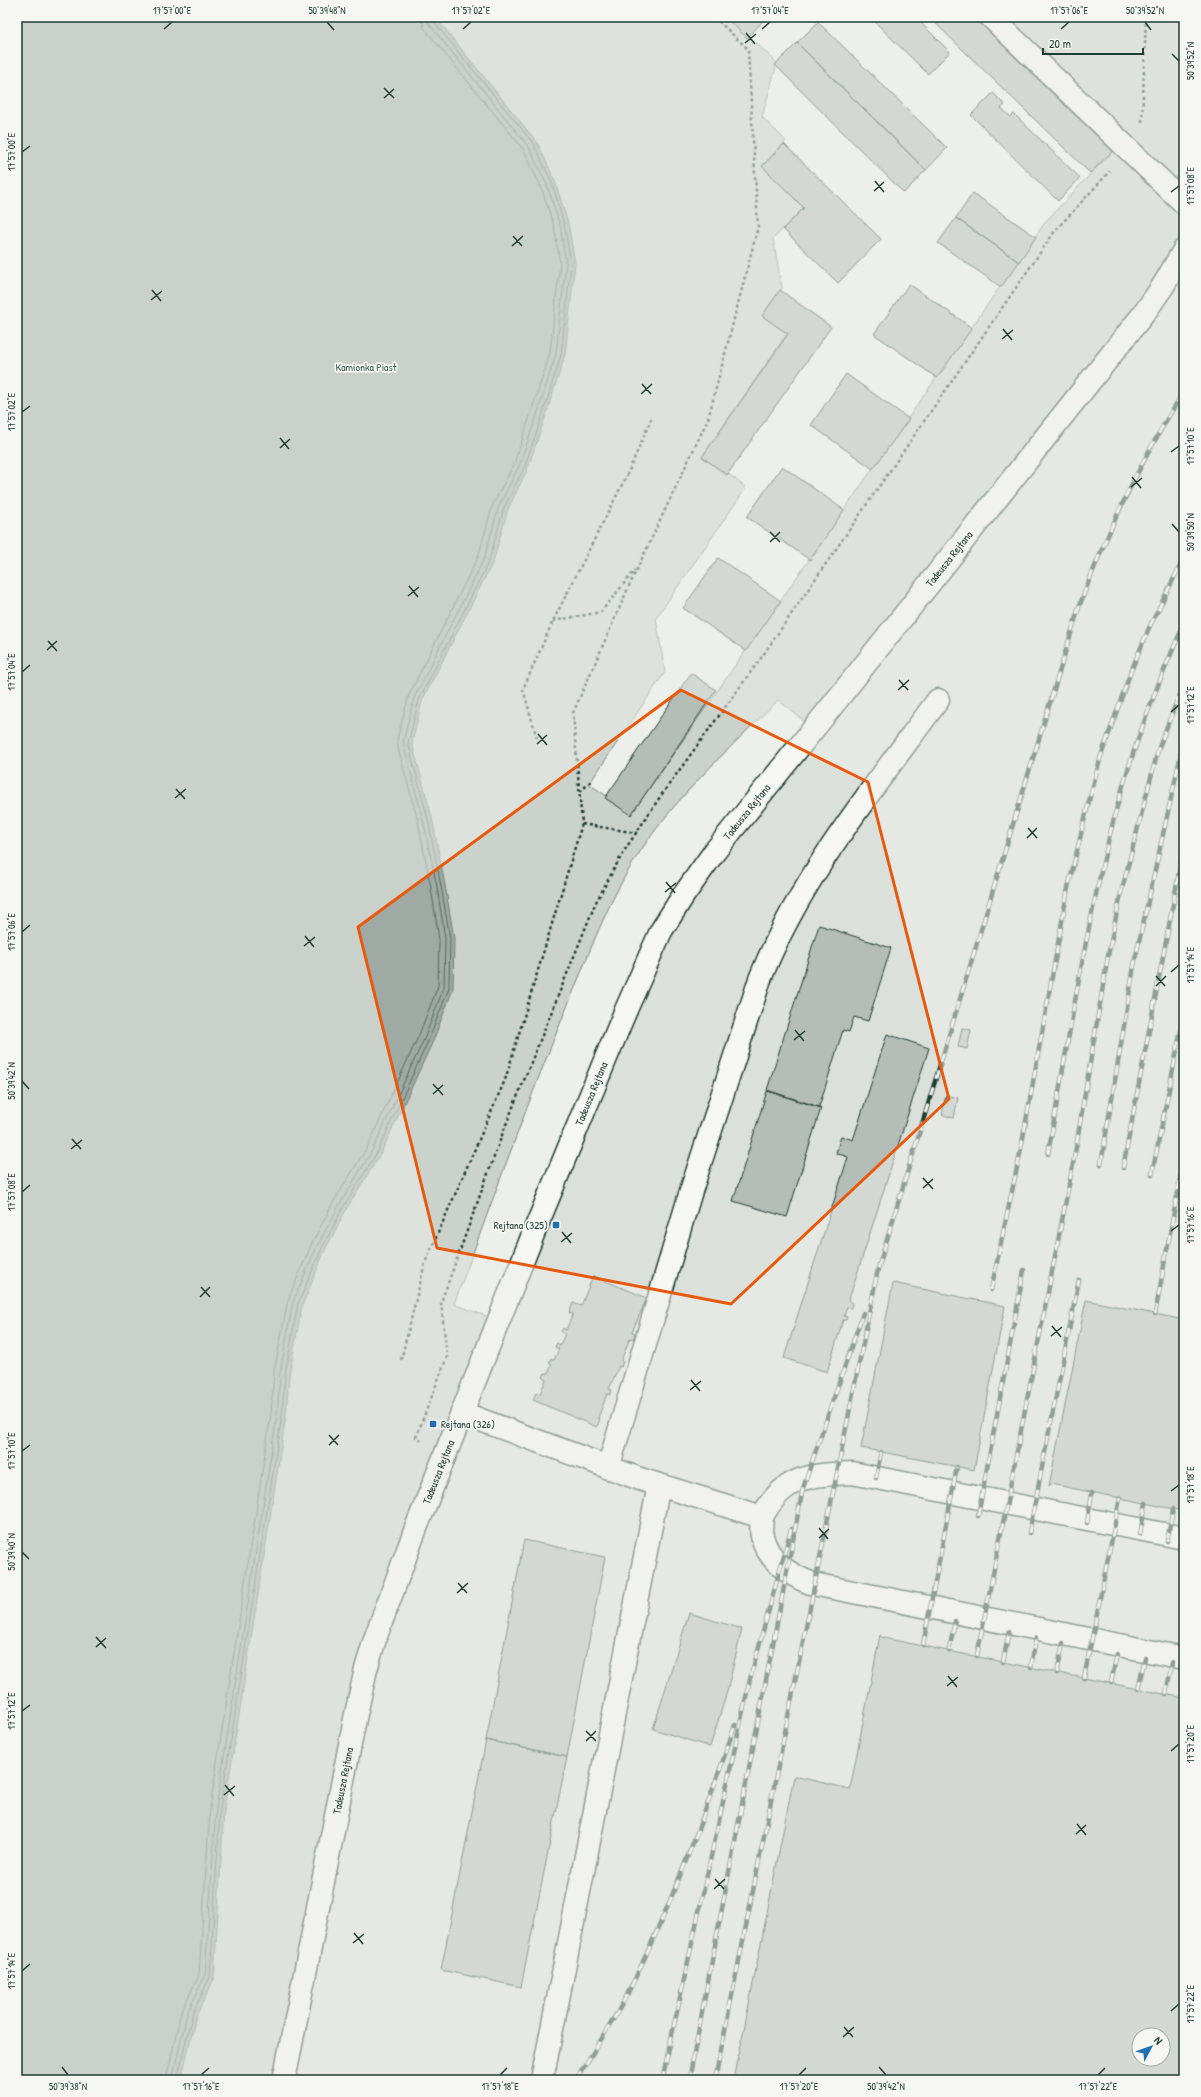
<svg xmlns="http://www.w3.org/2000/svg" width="1201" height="2097" font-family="'Patrick Hand',sans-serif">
  <rect width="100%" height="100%" fill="#edefea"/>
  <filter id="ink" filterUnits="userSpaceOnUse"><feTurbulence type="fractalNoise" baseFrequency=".025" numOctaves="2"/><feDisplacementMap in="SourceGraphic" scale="8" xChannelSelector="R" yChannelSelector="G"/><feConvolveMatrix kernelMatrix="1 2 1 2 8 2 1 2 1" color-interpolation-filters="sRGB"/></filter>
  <g filter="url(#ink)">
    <path fill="#dce0db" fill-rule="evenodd" d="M1184 250V2080H284L366 1669 661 931ZM1139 2035H1163V2059H1139Z"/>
    <path fill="#cbd2cc" stroke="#758880" d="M17 17H729L777 63 762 117 786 141 764 164 806 205 773 239 782 288 764 313 789 331 704 454 746 488 656 618 665 672 589 784 632 813 1046 221 1121 142 1007 17H1184V250L814 729 778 700C727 751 672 800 634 861 607 904 590 951 571 997 529 1098 492 1202 454 1304L499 1321 394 1587 284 2080H17Z"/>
    <path fill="#9faaa4" stroke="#6c7e77" d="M17 17H435L537 142 555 181 568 223 575 263 565 355 545 418 527 470 508 509 493 562 422 701 412 743 432 818 445 885 454 938 453 989 433 1041 381 1153 347 1208 325 1250 302 1306 289 1375 286 1416 224 1810 214 1979 196 2016 181 2080H17Z"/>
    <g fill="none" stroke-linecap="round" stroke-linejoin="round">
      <path stroke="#526961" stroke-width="1" d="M166 2080 181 2012 199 1975 210 1808 271 1414 274 1373 288 1300 312 1243 334 1201 368 1146 419 1035 438 986 439 939 431 888 418 821 398 748 397 740 409 695 478 557 493 504 514 464 531 413 550 353 560 263 554 226 541 187 524 150 424 28 421 17
        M172 2080 187 2013 205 1976 216 1809 277 1415 280 1373 293 1302 317 1246 340 1204 373 1149 425 1037 444 987 445 938 437 887 423 820 403 742 414 698 484 559 499 506 519 466 537 415 556 354 566 263 560 225 547 185 529 147 429 24 427 17
        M177 2080 192 2015 210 1977 220 1809 282 1415 285 1374 298 1304 322 1248 344 1206 378 1151 429 1039 449 988 450 938 441 886 428 819 408 743 419 700 489 561 504 508 524 468 542 417 561 355 571 263 564 224 552 183 534 144 433 21 432 17"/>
    </g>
    <path fill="#b4bdb8" stroke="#1f3d34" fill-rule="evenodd" d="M725 17H767L747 38Z
      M877 17H915L950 52 928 74 873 20Z
      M929 17H974L1113 151 1090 173Z
      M818 22 947 148 926 170 797 43Z
      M797 43 926 170 904 193 775 65Z
      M993 93 1005 105 1001 108 1011 117 1014 114 1080 178 1058 201 971 115Z
      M784 144 881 239 838 283 783 229 804 208 762 166Z
      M973 193 1036 237 1019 262 956 218Z
      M956 218 1019 262 1001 287 938 243Z
      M909 284 972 328 937 378 874 334Z
      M780 290 831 327 727 475 702 457 788 334 762 316Z
      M846 374 909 419 873 469 811 425Z
      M782 466 844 510 810 560 747 517Z
      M718 558 781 601 746 651 683 608Z
      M691 673 716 690 631 815 605 798Z
      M819 925 891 948 868 1021 854 1017 849 1032 843 1030 819 1107 767 1090Z
      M962 1028 971 1030 967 1049 958 1047Z
      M887 1034 929 1048 850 1296 849 1301 852 1302 851 1308 847 1307 844 1316 847 1317 846 1320H843L827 1372 784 1358 848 1157 836 1153 841 1136 853 1140Z
      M767 1091 821 1108 787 1217 733 1201Z
      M946 1095 958 1098 954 1118 942 1115Z
      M593 1276 647 1298 632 1332 635 1333 633 1339 630 1338 621 1361 623 1362 621 1367 619 1366 609 1389 612 1390 610 1395 607 1394 598 1418 600 1419 597 1427 533 1400 536 1393 540 1394 546 1379 543 1377 545 1373 548 1374 552 1364 549 1363 551 1358 554 1360 559 1349 555 1347 557 1343 560 1345 565 1334 561 1332 563 1328 566 1330 573 1314 569 1313 573 1303 581 1306Z
      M893 1283 1005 1306 974 1470 861 1448Z
      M1086 1300 1184 1320V1511L1051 1484 1049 1486Z
      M524 1540 605 1557 567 1757 486 1740Z
      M689 1613 742 1629 727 1692 710 1747 653 1729Z
      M880 1635 883 1638 1184 1698V2080H734L794 1776 850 1789ZM1139 2035H1163V2059H1139Z
      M486 1740 567 1757 521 1987 441 1970Z"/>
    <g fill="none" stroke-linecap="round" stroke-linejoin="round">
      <defs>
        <g id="minor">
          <path d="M991 17 1184 203"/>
          <path d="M462 1413 640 1479 762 1517C762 1523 760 1531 762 1536 768 1561 791 1576 813 1584L1184 1658"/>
          <path d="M608 1468 691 1191 760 979C801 876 873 789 938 700"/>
          <path d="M762 1517C783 1476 809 1475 852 1473L1184 1538"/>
          <path id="s1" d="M284 2080 356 1714 366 1669 376 1636 416 1528 534 1232 625 1012 661 931 683 896 715 851 832 706 1145 312 1163 286 1184 250"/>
          <path d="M542 2080 659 1485"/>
        </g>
      </defs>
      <use href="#minor" stroke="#1f3d34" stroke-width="25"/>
      <path stroke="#1f3d34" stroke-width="2.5" stroke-dasharray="3 3" stroke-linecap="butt" d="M1142 122 1146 17
        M553 621 601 612 635 570
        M537 738 523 689 553 621 628 473 652 417
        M580 792 591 781
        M582 824 637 833
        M401 1360 425 1263 505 1080 582 824 573 713 630 584 708 419 758 227 748 49 714 17
        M421 1441 416 1437 447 1357 441 1302 505 1127 596 902 624 851 662 794 761 658 1055 231 1110 171"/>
      <use href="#minor" stroke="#f6f6f2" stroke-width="22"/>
      <defs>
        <path id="rail" d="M1048 1154C1069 1037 1087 918 1118 803 1135 742 1158 682 1184 624
          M1101 1164 1135 960 1184 740
          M1123 1168 1184 846
          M1152 1174 1184 1015
          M991 1290 1021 1149 1068 888 1090 797 1101 756 1131 671 1149 628 1184 558
          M1155 1314 1184 1158
          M876 1478 881 1452
          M978 1516 1024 1270
          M1087 1523 1092 1493
          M1029 1533 1079 1280
          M1140 1534 1146 1503
          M1167 1541 1173 1509
          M923 1645 957 1467
          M949 1651 955 1621
          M977 1656 1074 1159 1108 956 1121 893 1158 750 1184 682
          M1003 1662 1009 1632
          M1031 1667 1036 1638
          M1057 1673 1063 1643
          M1084 1678 1120 1498
          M1111 1683 1117 1654
          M1138 1689 1145 1658
          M1166 1694 1172 1663
          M576 2080C593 2052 611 2025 626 1997 670 1909 704 1818 735 1725
          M662 2080 750 1679 791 1529
          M689 2080 803 1488 863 1313
          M715 2080 878 1269 1079 607C1108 529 1140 461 1184 391"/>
      </defs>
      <use href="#rail" stroke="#1f3d34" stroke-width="4.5"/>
      <use href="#rail" stroke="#f6f6f2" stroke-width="3" stroke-dasharray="9" stroke-linecap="butt"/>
    </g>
  </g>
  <path d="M0 0H1201V2097H0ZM681 690 868 782 949 1099 731 1304 437 1248 358 927Z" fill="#edefea" fill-opacity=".55" fill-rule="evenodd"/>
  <path fill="none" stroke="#e8590c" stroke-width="3" stroke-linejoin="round" d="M681 690 868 782 949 1099 731 1304 437 1248 358 927Z"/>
  <path fill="none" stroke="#1f3d34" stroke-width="1.5" d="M327 22 334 30M1145 22 1151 30M164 29 172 22M463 29 471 22M762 29 770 22M1061 29 1069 22M746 33 755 44M745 43 756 34M1172 54 1179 61M384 88 394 98M384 98 394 89M22 152 30 146M875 181 884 192M874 191 884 182M1171 192 1179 186M513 236 522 246M512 246 523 236M152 290 161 301M151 300 162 291M1003 329 1012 340M1002 339 1013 330M642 384 651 394M641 394 652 384M22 412 30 406M280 438 289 449M280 448 290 439M1171 452 1179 446M1132 477 1141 488M1131 487 1142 478M1172 524 1179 532M770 532 780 542M770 542 780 532M409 586 418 597M408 596 419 587M48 641 57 651M47 650 57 641M22 672 30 665M899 680 908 690M898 690 909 680M1171 712 1179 705M538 734 547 745M537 744 547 735M176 789 185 799M175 798 186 789M1028 828 1037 838M1027 838 1037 828M666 882 675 893M665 892 676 883M22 932 30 925M305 936 314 947M304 946 315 937M1171 972 1179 965M1156 976 1165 986M1156 986 1166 976M795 1030 804 1041M794 1040 805 1031M22 1081 29 1089M433 1084 443 1095M433 1094 443 1085M72 1139 81 1149M71 1149 82 1140M923 1178 933 1189M923 1188 933 1179M22 1192 30 1185M1171 1231 1179 1225M562 1232 571 1243M561 1242 572 1233M201 1287 210 1297M200 1297 210 1287M1052 1326 1061 1337M1051 1336 1062 1327M691 1380 700 1391M690 1390 701 1381M329 1435 338 1445M329 1445 339 1435M22 1451 30 1445M1171 1491 1179 1485M819 1528 828 1539M819 1538 829 1529M22 1552 29 1559M458 1583 467 1593M457 1593 468 1583M96 1637 106 1648M96 1647 106 1638M948 1676 957 1687M947 1686 958 1677M22 1711 30 1705M586 1731 596 1741M586 1741 596 1731M1171 1751 1179 1744M225 1785 234 1796M224 1795 235 1786M1077 1824 1086 1835M1076 1834 1086 1825M715 1879 724 1889M714 1889 725 1879M354 1933 363 1944M353 1943 364 1934M22 1971 30 1964M1171 2011 1179 2004M844 2027 853 2037M843 2037 854 2027M62 2067 68 2075M879 2067 886 2075M201 2075 209 2068M500 2075 507 2068M799 2075 806 2068M1098 2075 1105 2068"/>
  <g fill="#1f6fb2" stroke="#f6f6f2" stroke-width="1.5">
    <rect x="552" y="1221" width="8" height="8" rx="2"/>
    <rect x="429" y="1420" width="8" height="8" rx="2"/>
  </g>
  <g text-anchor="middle" stroke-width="3.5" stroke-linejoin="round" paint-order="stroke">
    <g font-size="11" fill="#415b52" stroke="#f6f6f2">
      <text x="366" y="371">Kamionka Piast</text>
    </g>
    <g font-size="11" fill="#1f3d34" stroke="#f6f6f2">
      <text dy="4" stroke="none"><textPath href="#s1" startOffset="1685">Tadeusza Rejtana</textPath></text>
      <text dy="4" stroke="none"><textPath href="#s1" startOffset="1361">Tadeusza Rejtana</textPath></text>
      <text dy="4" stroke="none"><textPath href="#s1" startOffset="1037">Tadeusza Rejtana</textPath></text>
      <text dy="4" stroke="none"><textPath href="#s1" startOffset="629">Tadeusza Rejtana</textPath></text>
      <text dy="4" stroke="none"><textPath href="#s1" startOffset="305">Tadeusza Rejtana</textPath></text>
    </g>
    <g font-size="11" fill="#1f3d34" stroke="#f6f6f2" text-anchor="end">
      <text x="548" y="1229">Rejtana (325)</text>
      <text x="441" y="1428" text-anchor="start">Rejtana (326)</text>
    </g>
  </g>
  <rect width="1201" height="2097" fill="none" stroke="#f6f6f2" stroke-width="44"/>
  <g transform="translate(1151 2047) rotate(49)"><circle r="19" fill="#f6f6f2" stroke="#a0aca6"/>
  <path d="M0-3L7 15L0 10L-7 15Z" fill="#1f6fb2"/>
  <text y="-6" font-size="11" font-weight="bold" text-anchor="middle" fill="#1f3d34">N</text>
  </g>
  <path d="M1043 48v6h100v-6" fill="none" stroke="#1f3d34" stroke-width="2"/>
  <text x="1049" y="48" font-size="12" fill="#1f3d34" stroke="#f6f6f2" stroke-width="3" paint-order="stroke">20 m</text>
  <rect x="22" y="22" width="1157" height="2053" fill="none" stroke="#1f3d34" stroke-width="1.5"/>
  <g font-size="10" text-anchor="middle" fill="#1f3d34">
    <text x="172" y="14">17°57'00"E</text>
    <text x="327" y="14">50°39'48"N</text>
    <text x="471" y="14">17°57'02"E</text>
    <text x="770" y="14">17°57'04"E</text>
    <text x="1069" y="14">17°57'06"E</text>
    <text x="1145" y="14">50°39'52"N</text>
    <text transform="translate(1190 61) rotate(-90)" y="4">50°39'52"N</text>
    <text transform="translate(11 152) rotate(-90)" y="4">17°57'00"E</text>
    <text transform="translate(1190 186) rotate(-90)" y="4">17°57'08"E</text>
    <text transform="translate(11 412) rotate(-90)" y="4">17°57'02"E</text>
    <text transform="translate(1190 446) rotate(-90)" y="4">17°57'10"E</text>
    <text transform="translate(1190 532) rotate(-90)" y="4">50°39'50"N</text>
    <text transform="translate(11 672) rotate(-90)" y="4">17°57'04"E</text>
    <text transform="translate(1190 705) rotate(-90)" y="4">17°57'12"E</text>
    <text transform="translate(11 932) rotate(-90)" y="4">17°57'06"E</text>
    <text transform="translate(1190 965) rotate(-90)" y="4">17°57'14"E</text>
    <text transform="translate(11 1081) rotate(-90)" y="4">50°39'42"N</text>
    <text transform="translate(11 1192) rotate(-90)" y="4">17°57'08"E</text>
    <text transform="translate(1190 1225) rotate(-90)" y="4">17°57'16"E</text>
    <text transform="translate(11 1451) rotate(-90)" y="4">17°57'10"E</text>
    <text transform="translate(1190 1485) rotate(-90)" y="4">17°57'18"E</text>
    <text transform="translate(11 1552) rotate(-90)" y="4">50°39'40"N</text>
    <text transform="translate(11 1711) rotate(-90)" y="4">17°57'12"E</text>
    <text transform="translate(1190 1744) rotate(-90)" y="4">17°57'20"E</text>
    <text transform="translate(11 1971) rotate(-90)" y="4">17°57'14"E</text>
    <text transform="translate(1190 2004) rotate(-90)" y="4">17°57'22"E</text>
    <text x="68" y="2090">50°39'38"N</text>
    <text x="201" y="2090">17°57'16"E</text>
    <text x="500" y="2090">17°57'18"E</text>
    <text x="799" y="2090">17°57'20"E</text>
    <text x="886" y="2090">50°39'42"N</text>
    <text x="1098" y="2090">17°57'22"E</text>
  </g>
</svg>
